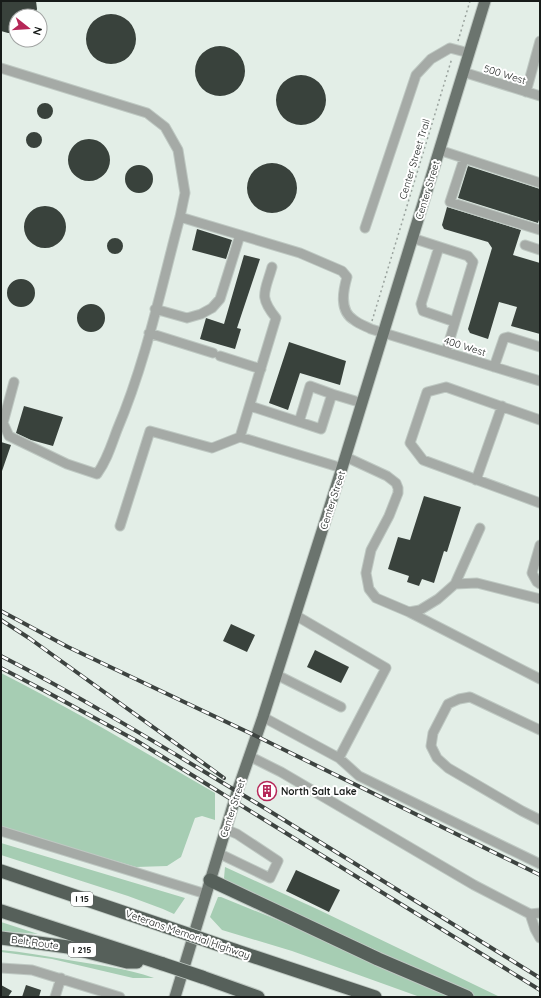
<svg xmlns="http://www.w3.org/2000/svg" width="541" height="998" font-family="Quicksand,sans-serif">
  <rect width="100%" height="100%" fill="#e3eee7"/>
  <path fill="#a6cdb3" d="M1 673C74 710 144 752 215 793V820L202 816 195 818 181 857 167 866 136 867 1 827Z
    M1 843 185 898 174 914 163 909 128 896 1 855Z
    M225 867 317 909 500 997H473L406 964 304 917 245 892 226 882 224 878Z
    M218 897H221L337 944 449 997H420L292 951 222 930 210 917Z
    M1 922 38 934 1 931Z
    M1 950C23 952 45 956 68 960 97 965 126 968 154 978H133L52 959 1 952Z"/>
  <path fill="#39423c" d="M1 1H36L37 9 35 16H16V33H8L1 31Z
    M86 39a25 25 0 1 1 50 0a25 25 0 1 1-50 0Z
    M195 71a25 25 0 1 1 50 0a25 25 0 1 1-50 0Z
    M276 100a25 25 0 1 1 50 0a25 25 0 1 1-50 0Z
    M37 111a8 8 0 1 1 16 0a8 8 0 1 1-16 0Z
    M26 140a8 8 0 1 1 16 0a8 8 0 1 1-16 0Z
    M68 160a21 21 0 1 1 42 0a21 21 0 1 1-42 0Z
    M247 188a25 25 0 1 1 50 0a25 25 0 1 1-50 0Z
    M125 179a14 14 0 1 1 28 0a14 14 0 1 1-28 0Z
    M468 166 540 189V217L538 223 458 198Z
    M24 227a21 21 0 1 1 42 0a21 21 0 1 1-42 0Z
    M447 207 521 230 513 255 540 263V334L511 326 517 307 499 302 488 339 470 333 468 329 492 248 488 242 444 229 442 225Z
    M197 229 232 240 226 259 192 250Z
    M107 246a8 8 0 1 1 16 0a8 8 0 1 1-16 0Z
    M244 255 260 259 237 328 241 329 235 349 200 339 206 318 224 324Z
    M7 293a14 14 0 1 1 28 0a14 14 0 1 1-28 0Z
    M77 318a14 14 0 1 1 28 0a14 14 0 1 1-28 0Z
    M289 342 346 361 340 385 300 373 288 410 269 403Z
    M24 406 63 417 53 446 31 440 16 433Z
    M1 442 11 445 2 471H1Z
    M424 496 461 507 447 552 444 551 434 583 422 579 419 586 407 582 409 576 388 569 398 537 410 540Z
    M231 624 255 635 247 652 223 641Z
    M315 650 349 667 341 683 307 667Z
    M296 870 340 890 329 912 286 891Z
    M1 985 12 991 8 997H1Z
    M26 985 41 990 39 997H22Z"/>
  <g fill="none" stroke-linecap="round" stroke-linejoin="round">
    <defs>
      <path id="minor" d="M1 68 147 113 165 127 178 150 185 193 180 217C161 288 146 362 117 430 111 446 107 460 97 474L67 464 9 436 3 423 14 382
        M463 72 540 96
        M526 92 540 41
        M439 150 540 183
        M464 159 450 202 540 230
        M180 217 300 253 342 271 347 277C343 291 339 311 354 320 359 324 365 326 371 329L540 381
        M365 228 416 75 431 59 450 48 469 53
        M412 238 468 256 473 262 446 352
        M525 245 540 250
        M439 247 421 304 423 311 455 322
        M272 267C265 292 258 296 276 318L240 437 342 468
        M155 309 187 318 201 314 212 308 220 299 240 235
        M149 333 213 353
        M220 356 261 369
        M494 367 504 338 508 337 540 347
        M250 406 321 429 332 394 362 403
        M540 420 446 387 427 392 410 443 423 460 540 503
        M299 422 310 386 332 394
        M346 457 387 476 396 483 398 488V493L389 516 371 550 366 573 369 589 376 598 409 612 420 610 438 599 455 584 480 528
        M476 480 502 406
        M120 526 150 431 212 448 240 437
        M540 545 532 573 537 582 540 584
        M455 584 477 583 540 599
        M409 612 540 679
        M277 675 341 707
        M263 717 339 758 386 668 295 615
        M540 730 470 697 459 699 448 704 433 733 431 746 437 758 448 768 522 811 540 820
        M249 756 281 772 474 885 530 914 540 913
        M339 758 359 776 540 864
        M1 831 206 894
        M218 853 270 878 278 861 237 834 225 829
        M530 914 535 929 540 938
        M1 968 32 970 120 997
        M55 997 61 978"/>
      <path id="major" d="M175 997 237 792 263 717 342 468 485 1"/>
      <path id="highway" d="M1 871 164 926
        M210 880 378 959 467 997
        M1 911 163 964
        M1 938 68 947 127 962H137
        M234 950 375 997
        M202 977 258 997"/>
    </defs>
    <use href="#minor" stroke="#bec8c2" stroke-width="11"/>
    <use href="#major" stroke="#bec8c2" stroke-width="13"/>
    <use href="#highway" stroke="#bec8c2" stroke-width="15"/>
    <path stroke="#9aa39e" stroke-width="1.5" stroke-dasharray="2 3" stroke-linecap="butt" d="M458 41 470 1
      M372 321 452 58"/>
    <use href="#minor" stroke="#a5aaa6" stroke-width="9"/>
    <use href="#major" stroke="#6b746e" stroke-width="11"/>
    <use href="#highway" stroke="#56605a" stroke-width="13"/>
    <defs>
      <path id="rail" d="M1 611 68 647 256 736 540 875
        M1 620 29 638 224 778
        M1 656C89 701 173 753 258 804 352 862 446 919 540 978
        M1 668 45 691 137 741 540 990"/>
    </defs>
    <use href="#rail" stroke="#3d4340" stroke-width="4"/>
    <use href="#rail" stroke="#fff" stroke-width="2.5" stroke-dasharray="8" stroke-linecap="butt"/>
    <defs>
      <path id="highway-bridge" d="M164 926 234 950
        M163 964 202 977"/>
    </defs>
    <use href="#highway-bridge" stroke="#bec8c2" stroke-width="15" stroke-linecap="butt"/>
    <use href="#highway-bridge" stroke="#56605a" stroke-width="13"/>
  </g>
  <defs>
    <symbol id="building-ring" viewBox="-11 -11 22 22"><circle r="9.5" fill="#fff" stroke="#b62758" stroke-width="1.5"/><path d="M-4-6H4V6H1V3H-1V6H-4ZM-2.5-4.3h1.7v1.8h-1.7ZM.8-4.3h1.7v1.8H.8ZM-2.5-1h1.7V.8h-1.7ZM.8-1h1.7V.8H.8Z" fill="#b62758"/></symbol>
  </defs>
  <g fill-rule="evenodd">
    <use href="#building-ring" x="256" y="780" width="22" height="22"/>
  </g>
  <g text-anchor="middle" stroke-width="4" stroke-linejoin="round" paint-order="stroke">
    <g fill="#fff" stroke="#5d5f5e" stroke-width="1">
      <rect x="71" y="892" width="22" height="14" rx="3"/>
      <rect x="68" y="943" width="28" height="14" rx="3"/>
    </g>
    <g font-size="9" font-weight="bold" fill="#171b19">
      <text x="82" y="902">I 15</text>
      <text x="82" y="953">I 215</text>
    </g>
    <g font-size="10" fill="#171b19" stroke="#fff">
      <text transform="translate(505 74) rotate(17)" y="4">500 West</text>
      <text transform="translate(414 159) rotate(-73)" y="4">Center Street Trail</text>
      <text transform="translate(427 190) rotate(-73)" y="4">Center Street</text>
      <text transform="translate(465 346) rotate(17)" y="4">400 West</text>
      <text transform="translate(332 500) rotate(-72)" y="4">Center Street</text>
      <text transform="translate(232 808) rotate(-72)" y="4">Center Street</text>
      <text transform="translate(188 934) rotate(19)" y="4">Veterans Memorial Highway</text>
      <text transform="translate(35 942) rotate(8)" y="4">Belt Route</text>
    </g>
    <g font-size="10" font-weight="bold" fill="#171b19" stroke="#fff" text-anchor="start">
      <text x="281" y="795">North Salt Lake</text>
    </g>
  </g>
  <rect width="541" height="998" fill="none" stroke="#171b19" stroke-width="4"/>
  <g transform="translate(28 28) rotate(107)"><circle r="19" fill="#ffffff" stroke="#a2a4a3"/>
  <path d="M0-3L7 15L0 10L-7 15Z" fill="#b62758"/>
  <text y="-6" font-size="11" font-weight="bold" text-anchor="middle" fill="#171b19">N</text>
  </g>
</svg>
